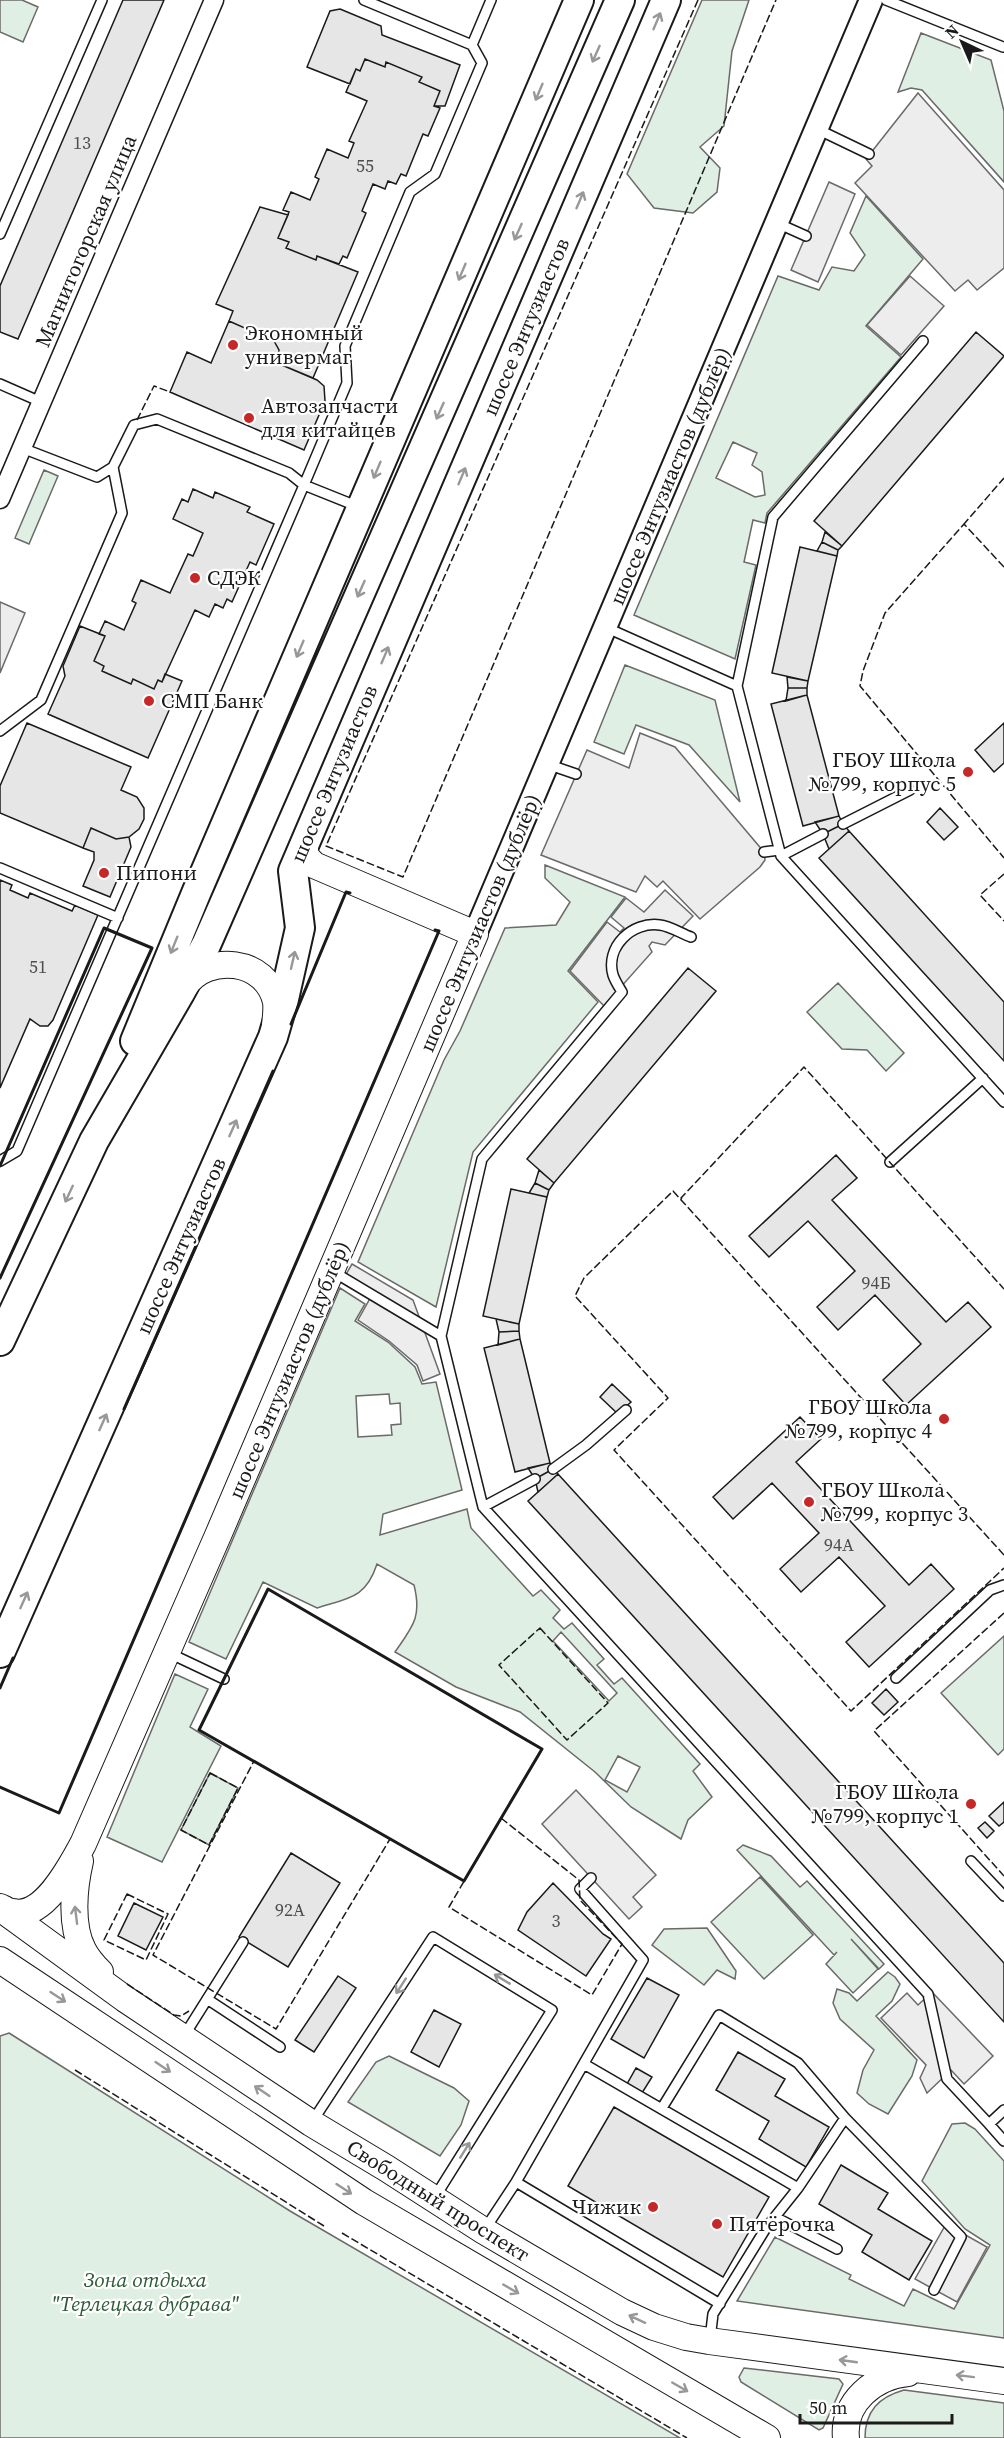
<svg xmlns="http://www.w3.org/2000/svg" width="1004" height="2438" font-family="'Source Serif 4',serif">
  <rect width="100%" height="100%" fill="#fff"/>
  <path fill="#e0efe3" stroke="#6a6a6a" stroke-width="1.5" fill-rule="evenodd" d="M0 0H22L38 7 23 42 0 32Z
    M702 0H749L732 51 724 126 700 147 720 168 717 192 693 213 654 208 627 174Z
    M921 33 991 60 1004 111V182L922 90 911 88 898 92Z
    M866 196 923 259 866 326 901 357 767 513 765 523 753 520 744 562 756 565 735 659 634 615 778 276 819 290 832 267 854 271 865 255 850 233ZM733 442 757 453 752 465 762 472 765 495 755 497 716 478Z
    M44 470 58 476 29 544 15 538Z
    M625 665 715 700 740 802 689 745 636 725 624 754 594 742Z
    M545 865 625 897 568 971 598 1002 473 1152 436 1307 358 1262 444 1060 460 1031 505 928 556 925 570 902 545 878Z
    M838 983 904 1053 886 1071 867 1050 842 1049 807 1012Z
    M340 1288 365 1304 355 1321 388 1342 415 1367 422 1384 436 1382 462 1490 383 1514 380 1535 467 1509 471 1528 533 1596 541 1590 560 1610 553 1618 564 1629 572 1623 604 1659 597 1665 614 1684 622 1678 700 1764 693 1771 712 1797 688 1820 681 1839 631 1807 595 1772 520 1712 456 1687 395 1652C413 1626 422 1617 414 1585L377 1564C366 1598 349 1598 317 1608L263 1582 226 1659 189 1642ZM389 1394 390 1404 400 1403 401 1424 391 1425 392 1435 358 1437 356 1396ZM561 1632 617 1693 609 1701 553 1641ZM618 1756 640 1767 627 1792 605 1780Z
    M1004 1636V1749L998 1755 941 1693Z
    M175 1674 208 1689 190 1727 221 1746 162 1862 107 1837Z
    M210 1773 238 1788 209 1845 181 1830Z
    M743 1845 771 1856 800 1887 807 1881 884 1964 879 1969 851 1939 878 1969 853 1993 826 1964 837 1952 834 1955 737 1850Z
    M760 1877 813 1935 764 1979 711 1922Z
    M707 1928 736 1971 735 1979 717 1970 704 1985 652 1945 664 1929Z
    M888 1972 895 1977 900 1984 892 2001 876 2016 917 2060 912 2076 888 2114 869 2104 857 2093 863 2070 874 2050 840 2019 833 2003 837 1989 849 1993 857 2001Z
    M9 2033 290 2211 680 2438H0V2036Z
    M389 2056 454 2088 469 2101 461 2125 440 2156 348 2102 376 2062Z
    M965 2123 975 2129 1004 2161V2338L737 2301 775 2237 851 2275 849 2279 904 2306 913 2289 954 2309 990 2245 965 2229 922 2181 952 2124Z
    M744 2368 839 2379 843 2384 823 2428 819 2430 741 2382 739 2377Z
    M904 2390 1004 2403V2438H865C865 2411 879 2397 904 2390Z"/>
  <path fill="#ededed" stroke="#6a6a6a" stroke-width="1.5" d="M918 93 1004 190V268L977 290 968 280 955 291 855 183 872 166 866 159Z
    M829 182 855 194 818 282 791 270Z
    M910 276 944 306 901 355 867 325Z
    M0 602 25 613 0 673Z
    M640 733 675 747 764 852 765 860 760 867 700 919 663 881 657 887 645 876 636 892 541 855 587 750 629 768Z
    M665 890 693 916 665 945 652 942 649 946 652 952 604 1006 570 971 607 922 620 932 624 928 611 917 626 898 644 912Z
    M352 1264 413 1300 440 1374 423 1381 417 1365 389 1341 358 1320 373 1293 345 1276Z
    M576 1790 656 1875 633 1897 642 1907 629 1919 542 1824Z
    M932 1992 993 2056 964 2084 951 2070 927 2093 920 2078 926 2065 881 2018 907 1993 918 2005Z
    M946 2224 987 2247 957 2302 915 2279Z"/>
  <path fill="#e6e6e6" stroke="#1a1a1a" stroke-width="1.5" d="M123 0H164L18 339 0 332V286Z
    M340 9 381 26 382 35 460 65 445 106H434L440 91 419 82 422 77 386 62 385 67 365 59 360 71 356 69 350 84 307 67 330 11Z
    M365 59 385 67 386 62 422 77 419 82 440 91 434 106 440 108 428 136 423 134 406 176 401 174 396 184 388 181 385 189 373 184 362 211 366 213 347 258 343 256 339 264 317 256 316 260 286 248 289 242 278 238 289 212 283 210 291 192 310 200 319 179 315 177 327 149 348 158 354 143 349 141 367 101 346 92 356 69 360 71Z
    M260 207 288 215 278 238 289 242 286 248 316 260 317 256 358 272 313 378 277 363 279 350 274 341 229 321 233 311 216 304Z
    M229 321 274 341 279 350 277 363 317 380 324 386 325 401 304 450 170 392 187 352 211 363Z
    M976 332 1004 356 842 546 814 521Z
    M193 489 213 498 215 492 250 507 247 512 274 524 256 565 250 562 232 602 227 599 223 608 215 604 209 617 195 610 162 682 158 680 154 689 133 679 131 684 102 671 104 666 94 661 105 636 99 634 105 621 124 630 136 603 132 601 141 580 170 593 188 554 193 556 203 533 173 519 182 499 188 502Z
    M825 532 842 546 838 550 822 542Z
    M822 542 838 550 837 556 817 551Z
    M800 547 837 556 808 681 772 673Z
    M80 626 105 636 94 661 104 666 102 671 131 684 133 679 154 689 158 680 162 682 165 674 182 681 148 758 48 714 65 676 63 666Z
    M787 677 808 681 807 688H788Z
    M788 688H807V695L786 701Z
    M807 695 839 816 803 826 771 704Z
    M27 723 131 767 121 790 137 797 144 808V819L139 829 129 837 116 839 91 828 83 848 0 813V786Z
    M1004 723V763L994 772 975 750Z
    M940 808 958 827 944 840 927 822Z
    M839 816 843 824 823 834 815 822Z
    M843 824 849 831 829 849 823 834Z
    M91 828 116 839 129 837 131 847 110 897 83 886 94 860V852L83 848Z
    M849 831 1004 1002V1061L819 858Z
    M0 880 12 885 10 890 28 898 30 893 72 911 75 905 98 915 53 1020 48 1026H40L30 1019 0 1088Z
    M688 968 716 991 554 1183 527 1159Z
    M836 1155 857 1178 832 1200 946 1322 968 1302 991 1327 906 1405 883 1380 921 1344 875 1295 838 1330 817 1307 855 1271 808 1221 769 1257 749 1236Z
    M539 1170 554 1183 549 1190 535 1183Z
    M535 1183 549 1190 547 1197 529 1193Z
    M511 1189 547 1197 519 1324 483 1316Z
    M496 1319 519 1324V1331L499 1332Z
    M519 1331 520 1339 498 1345 499 1332Z
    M520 1339 550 1463 515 1472 484 1348Z
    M612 1384 631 1402 618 1414 600 1397Z
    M800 1417 821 1439 796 1462 909 1585 931 1564 954 1589 869 1667 846 1642 885 1606 839 1557 801 1592 780 1569 819 1533 772 1483 733 1519 713 1497Z
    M550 1463 553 1469 535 1479 528 1468Z
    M553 1469 558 1474 538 1492 535 1479Z
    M558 1474 1004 1963V2022L528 1501Z
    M886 1689 898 1702 884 1715 872 1703Z
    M1004 1802V1822L999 1826 989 1816Z
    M985 1822 994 1831 987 1838 978 1828Z
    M291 1853 340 1883 288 1967 239 1937Z
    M553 1883 603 1934 611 1939 586 1976 518 1930 527 1912Z
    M134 1903 163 1917 146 1950 118 1936Z
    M338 1976 356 1988 314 2052 295 2040Z
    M647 1978 679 1995 644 2058 611 2039Z
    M434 2010 461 2024 439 2067 411 2052Z
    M738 2052 785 2079 775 2096 829 2127 806 2167 759 2139 769 2121 716 2090Z
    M636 2068 652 2077 642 2093 627 2084Z
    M614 2107 769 2197 723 2277 568 2186Z
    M841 2165 888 2193 878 2209 932 2241 909 2280 862 2252 872 2235 819 2204Z"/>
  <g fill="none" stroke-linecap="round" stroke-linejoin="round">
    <defs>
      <path id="service" d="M364 0 472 45 491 0
        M886 0 1003 47
        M817 129 869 154
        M777 223 806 236
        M0 234 102 0
        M923 341 773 517 737 686 781 856 1004 1102
        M0 384 41 402
        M22 448 97 477 113 467 134 425 157 419 289 473 304 485 359 507
        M605 627 737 686
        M0 731 41 700 122 513 113 467
        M547 764 576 774
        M843 824 910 790
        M764 852 779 850
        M781 856 823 834
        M0 868 118 918
        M691 937C682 934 670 926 660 925 632 921 605 947 613 975 615 981 619 987 622 992L482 1159 441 1336 483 1507 928 1994 947 2079 989 2124 1004 2110
        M0 1161 17 1151 304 485 347 383 345 346 410 192 435 174 482 63 472 45
        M890 1162 983 1078
        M332 1271 441 1336
        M553 1469 586 1445 626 1410
        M483 1507 535 1479
        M169 1653 224 1679
        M896 1678 990 1590 1004 1585
        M971 1861 1004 1896
        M207 1999 280 2047
        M184 2036 243 1942
        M584 2064 798 2188
        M662 2108 719 2015 798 2063 845 2118 798 2188 766 2228 713 2314 710 2339
        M845 2118 961 2237 934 2290
        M312 2122 433 1937 552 2010 435 2197
        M989 2124 1004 2141
        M516 2182 720 2304
        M775 2217 837 2249
        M485 2229 516 2182 643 1960 580 1889 591 1878"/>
      <path id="minor" d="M0 499 214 0"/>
      <path id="tertiary" d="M475 934 871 0"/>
      <path id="secondary" d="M184 987C207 952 267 959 276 1002 277 1009 276 1017 275 1025
        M80 1861C74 1887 70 1925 83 1950 87 1958 94 1966 100 1972
        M0 1907C4 1909 9 1912 13 1912 44 1919 71 1866 83 1844L219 1533 475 934 314 865 306 857 304 844
        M3 1910 125 1999 311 2123 386 2168 484 2231 622 2312 654 2327 686 2337 709 2341 1004 2381
        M0 1960 364 2202 767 2438
        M846 2438C842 2402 875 2376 908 2373"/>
      <path id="primary" d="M135 1041 197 891 579 0
        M0 1341 94 1141 180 993 206 945 620 0
        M0 1653 273 1037 284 999 300 928 293 871 666 0"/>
    </defs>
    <use href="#service" stroke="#1a1a1a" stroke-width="12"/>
    <use href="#minor" stroke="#1a1a1a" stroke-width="21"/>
    <use href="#tertiary" stroke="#1a1a1a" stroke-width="26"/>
    <use href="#secondary" stroke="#1a1a1a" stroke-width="28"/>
    <use href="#primary" stroke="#1a1a1a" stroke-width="32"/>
    <use href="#service" stroke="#fff" stroke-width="9"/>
    <use href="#minor" stroke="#fff" stroke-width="18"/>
    <use href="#tertiary" stroke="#fff" stroke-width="22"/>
    <use href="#secondary" stroke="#fff" stroke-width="26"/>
    <use href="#primary" stroke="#fff" stroke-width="28"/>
    <path stroke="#1a1a1a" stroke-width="1.5" stroke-dasharray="8 3" stroke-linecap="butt" d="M698 0 326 846 403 877 776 0
      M137 420 154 386 170 392
      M965 525 964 524 1004 478
      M1004 567 964 524 885 613 863 671 860 686 1004 858
      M1004 874 980 895 1004 921
      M682 1199 681 1198 804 1067 1004 1289
      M1004 1555 673 1191 584 1278 575 1296 668 1398 614 1450 851 1711 1004 1568
      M1004 1613 874 1731 1004 1876
      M540 1628 608 1703 567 1740 499 1665Z
      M254 1761 390 1839 276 2029 153 1955Z
      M210 1773 238 1788 209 1845 181 1830Z
      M501 1818 579 1880 580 1900 622 1944 592 1995 449 1907Z
      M127 1894 168 1914 146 1960 104 1940Z
      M127 1984 174 2015 181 2016 189 2011
      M75 2070 324 2226
      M342 2233 687 2438"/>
    <path stroke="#1a1a1a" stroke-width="3" d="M291 1024 346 892 350 893
      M0 1166 104 928 152 948 0 1278
      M124 1409 273 1071
      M268 1589 542 1749 464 1881 199 1730Z
      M0 1688 13 1658
      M0 1787 59 1813 439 931 435 930"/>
  </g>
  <defs><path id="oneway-shaft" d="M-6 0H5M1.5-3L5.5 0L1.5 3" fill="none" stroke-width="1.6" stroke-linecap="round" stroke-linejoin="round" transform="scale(1.5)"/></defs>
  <g stroke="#989898">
    <use href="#oneway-shaft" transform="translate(657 21) rotate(-67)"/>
    <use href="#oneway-shaft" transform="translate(596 54) rotate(114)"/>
    <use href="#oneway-shaft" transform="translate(539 92) rotate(113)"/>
    <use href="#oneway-shaft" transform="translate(580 200) rotate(-67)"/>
    <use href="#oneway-shaft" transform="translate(518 232) rotate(114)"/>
    <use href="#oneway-shaft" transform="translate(462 272) rotate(113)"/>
    <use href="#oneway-shaft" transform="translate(440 411) rotate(114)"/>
    <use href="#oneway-shaft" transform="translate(377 470) rotate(113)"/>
    <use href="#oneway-shaft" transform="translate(462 476) rotate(-67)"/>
    <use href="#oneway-shaft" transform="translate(361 589) rotate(114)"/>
    <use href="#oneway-shaft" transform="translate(300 649) rotate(113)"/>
    <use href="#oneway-shaft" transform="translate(385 655) rotate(-67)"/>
    <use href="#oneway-shaft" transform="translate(174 945) rotate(112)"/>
    <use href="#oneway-shaft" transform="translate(293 960) rotate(-77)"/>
    <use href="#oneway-shaft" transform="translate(233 1128) rotate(-66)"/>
    <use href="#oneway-shaft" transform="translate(69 1194) rotate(115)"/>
    <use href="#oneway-shaft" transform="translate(103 1422) rotate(-66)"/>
    <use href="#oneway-shaft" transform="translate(24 1600) rotate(-66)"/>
    <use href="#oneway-shaft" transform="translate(76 1915) rotate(-97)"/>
    <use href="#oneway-shaft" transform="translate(502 1979) rotate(-149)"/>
    <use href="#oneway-shaft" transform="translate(401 1986) rotate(123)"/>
    <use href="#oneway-shaft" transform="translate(58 1997) rotate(33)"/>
    <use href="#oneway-shaft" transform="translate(163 2067) rotate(34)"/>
    <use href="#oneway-shaft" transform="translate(262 2091) rotate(-146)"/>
    <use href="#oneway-shaft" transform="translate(465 2150) rotate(-58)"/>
    <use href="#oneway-shaft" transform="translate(344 2189) rotate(33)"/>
    <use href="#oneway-shaft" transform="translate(511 2289) rotate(30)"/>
    <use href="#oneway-shaft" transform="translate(637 2319) rotate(-155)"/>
    <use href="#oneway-shaft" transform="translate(848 2361) rotate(-172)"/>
    <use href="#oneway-shaft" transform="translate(965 2376) rotate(-173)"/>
    <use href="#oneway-shaft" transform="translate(680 2387) rotate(30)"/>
  </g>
  <g fill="#c62828" stroke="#fff" stroke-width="2">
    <circle cx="233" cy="345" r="6"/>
    <circle cx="249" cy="418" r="6"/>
    <circle cx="195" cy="578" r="6"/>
    <circle cx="149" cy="701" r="6"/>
    <circle cx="968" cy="772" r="6"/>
    <circle cx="104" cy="873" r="6"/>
    <circle cx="944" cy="1419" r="6"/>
    <circle cx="809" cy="1502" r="6"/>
    <circle cx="971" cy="1804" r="6"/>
    <circle cx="653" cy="2207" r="6"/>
    <circle cx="717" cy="2224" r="6"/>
  </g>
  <g text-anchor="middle" stroke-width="4.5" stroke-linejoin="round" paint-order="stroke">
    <g font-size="18" fill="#4d4d4d">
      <text x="82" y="149">13</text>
      <text x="365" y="172">55</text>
      <text x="38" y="973">51</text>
      <text x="876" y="1289">94Б</text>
      <text x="839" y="1551">94А</text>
      <text x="290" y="1916">92А</text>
      <text x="556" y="1927">3</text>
    </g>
    <g font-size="21" fill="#1a1a1a" stroke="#fff">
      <text transform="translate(86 241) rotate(-67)" y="7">Магнитогорская улица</text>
      <text transform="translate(526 327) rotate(-67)" y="7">шоссе Энтузиастов</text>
      <text transform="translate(670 476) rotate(-67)" y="7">шоссе Энтузиастов (дублёр)</text>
      <text transform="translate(334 774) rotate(-67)" y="7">шоссе Энтузиастов</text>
      <text transform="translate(480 923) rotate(-67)" y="7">шоссе Энтузиастов (дублёр)</text>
      <text transform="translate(181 1246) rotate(-66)" y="7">шоссе Энтузиастов</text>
      <text transform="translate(289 1370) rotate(-67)" y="7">шоссе Энтузиастов (дублёр)</text>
      <text transform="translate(438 2201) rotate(32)" y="7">Свободный проспект</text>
    </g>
    <g font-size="21" fill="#1a1a1a" stroke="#fff" text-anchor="start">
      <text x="245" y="340">Экономный<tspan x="245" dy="24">универмаг</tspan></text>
      <text x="261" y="413">Автозапчасти<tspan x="261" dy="24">для китайцев</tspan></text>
      <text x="207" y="585">СДЭК</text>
      <text x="161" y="708">СМП Банк</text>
      <text x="956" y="767" text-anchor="end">ГБОУ Школа<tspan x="956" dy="24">№799, корпус 5</tspan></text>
      <text x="116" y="880">Пипони</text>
      <text x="932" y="1414" text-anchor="end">ГБОУ Школа<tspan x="932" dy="24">№799, корпус 4</tspan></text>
      <text x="821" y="1497">ГБОУ Школа<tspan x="821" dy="24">№799, корпус 3</tspan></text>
      <text x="959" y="1799" text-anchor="end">ГБОУ Школа<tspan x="959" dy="24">№799, корпус 1</tspan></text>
      <text x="641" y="2214" text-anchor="end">Чижик</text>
      <text x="729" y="2231">Пятёрочка</text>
    </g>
    <g font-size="21" font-style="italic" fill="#2b5a34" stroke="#fff">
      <text x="145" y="2287">Зона отдыха<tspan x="145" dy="24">"Терлецкая дубрава"</tspan></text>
    </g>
  </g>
  <g transform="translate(962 42) rotate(316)" stroke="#ffffff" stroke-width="4.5" paint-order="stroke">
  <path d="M0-4.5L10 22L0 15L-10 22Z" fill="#1a1a1a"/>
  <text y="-9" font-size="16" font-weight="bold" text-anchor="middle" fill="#1a1a1a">N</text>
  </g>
  <path d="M800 2414v9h152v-9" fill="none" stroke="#1a1a1a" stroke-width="3"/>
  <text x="809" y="2414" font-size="18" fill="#1a1a1a" stroke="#ffffff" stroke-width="4.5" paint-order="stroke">50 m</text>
</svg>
